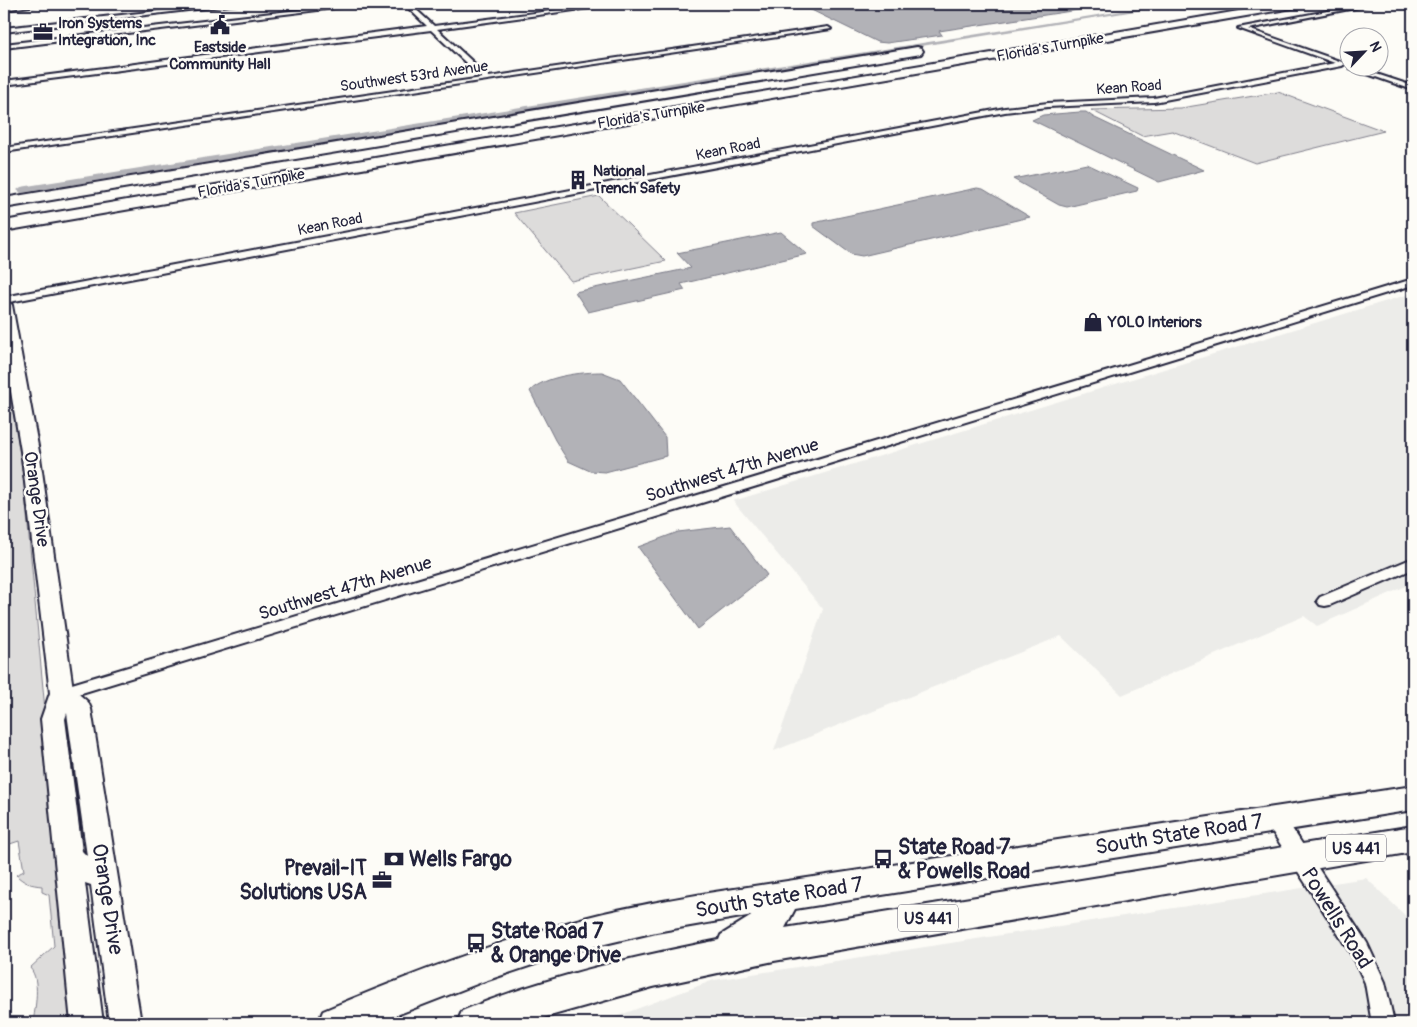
<svg xmlns="http://www.w3.org/2000/svg" width="1417" height="1027" font-family="Pangolin,sans-serif">
  <rect width="100%" height="100%" fill="#fdfcf7"/>
  <filter id="ink" filterUnits="userSpaceOnUse"><feTurbulence type="fractalNoise" baseFrequency=".02" numOctaves="2"/><feDisplacementMap in="SourceGraphic" scale="10" xChannelSelector="R" yChannelSelector="G"/><feConvolveMatrix kernelMatrix="1 2 1 2 8 2 1 2 1" color-interpolation-filters="sRGB"/></filter>
  <g filter="url(#ink)">
    <path fill="#ecece9" d="M1413 293V583L1317 626 1304 616 1122 695 1061 636 774 751 823 609 733 501Z
      M1366 878 1413 923V1023H599L714 980Z"/>
    <path fill="#dddcdb" stroke="#807f8b" d="M1278 92 1384 131 1255 163 1172 131 1142 136 1091 110 1181 108Z
      M599 196 666 261 571 281 514 213Z
      M4 369 16 427 24 483 74 1023H33C35 1008 41 980 30 968L54 946 49 895 42 892V886C31 885 24 883 16 875L24 871 19 841 7 845 4 764Z"/>
    <path fill="#b2b2b7" stroke="#787885" d="M799 4H1118L939 31 942 35 887 43 877 42Z
      M1080 112H1086L1093 117 1204 170 1159 182 1032 120 1043 115Z
      M1087 164 1138 188 1137 191 1067 207 1059 205 1013 179Z
      M977 188 983 189 1030 217 862 256 851 254 813 226V223Z
      M781 232 807 254 681 284 685 290 588 312 575 292 691 268 677 253Z
      M602 372 620 379 665 437 666 456 605 472 590 471 568 461 555 440 530 391C544 376 583 372 602 372Z
      M730 526 767 575 698 629 638 547 678 532Z"/>
    <g fill="none" stroke-linecap="round" stroke-linejoin="round">
      <path fill="#b2b2b7" fill-rule="evenodd" d="M1166 4H1178L21 193 17 190 21 187Z"/>
      <defs>
        <path id="street" d="M26 4H43L4 10V6Z
          M221 4H238L4 32V28Z
          M351 4H367L4 48V44Z
          M404 4H410L434 26 603 4H618L437 29 489 77 828 27 831 29 4 152V148L482 78 431 30 4 85V81L427 26Z
          M1364 4H1375L1248 29 1342 62 1345 64 1342 66 1154 102 1048 107 1005 112 4 303V297L1005 108 1048 103 1154 98 1335 63 1238 28Z
          M1350 68H1358L1413 86V90Z
          M1413 279V285L62 699 56 697 54 693 56 689 62 687Z
          M1413 558V569L1330 605 1325 606 1320 605 1317 601 1320 597Z
          M1275 811 1282 813 1367 943 1385 982 1393 1018 1391 1023H1369L1371 1018 1365 983 1353 957 1268 825 1266 819 1268 813Z"/>
        <path id="secondary" d="M4 300 9 302 12 305 40 457 73 689 88 702 91 709 141 1023H109L91 885 85 883 103 1023H71L41 719 50 693 22 457 4 350ZM67 713 87 856 82 851 65 719Z"/>
        <path id="primary" d="M1413 786V810L795 909 785 928 1413 826V852L774 961 653 987 525 1023H457L462 1011C544 977 633 957 719 940L721 935 753 915 656 932 571 952 482 982 376 1023H318L323 1011C404 977 486 945 570 922 615 909 662 901 708 893Z"/>
        <path id="highway" d="M1280 4H1304L1298 7 4 231V221Z
          M917 47 921 48 923 51 921 54 4 208V198Z"/>
      </defs>
      <use href="#street" stroke="#22223b" stroke-width="4"/>
      <use href="#secondary" stroke="#22223b" stroke-width="4"/>
      <use href="#primary" stroke="#22223b" stroke-width="4"/>
      <use href="#highway" stroke="#22223b" stroke-width="4"/>
      <use href="#street" fill="#fdfcf7" fill-rule="evenodd"/>
      <use href="#secondary" fill="#fdfcf7" fill-rule="evenodd"/>
      <use href="#primary" fill="#fdfcf7" fill-rule="evenodd"/>
      <use href="#highway" fill="#fdfcf7" fill-rule="evenodd"/>
    </g>
  </g>
  <defs>
    <symbol id="civic-bare" viewBox="-9 -9 18 18"><path d="M-.6-6.5H3V-4.5H.6V-3L4-1V1h2V6H-6V1h2V-1L-.6-3ZM-1.2 2.5V6h2.4V2.5Z" fill="#22223b" stroke="#fdfcf7" stroke-width="2.5" paint-order="stroke"/></symbol>
    <symbol id="office-bare" viewBox="-9 -9 18 18"><path d="M-6-3h4V-5.5h4V-3h4V5H-6ZM-1-4.5V-3h2v-1.5ZM-6 0V1H6V0Z" fill="#22223b" stroke="#fdfcf7" stroke-width="2.5" paint-order="stroke"/></symbol>
    <symbol id="building-bare" viewBox="-9 -9 18 18"><path d="M-4-6H4V6H1V3H-1V6H-4ZM-2.5-4.3h1.7v1.8h-1.7ZM.8-4.3h1.7v1.8H.8ZM-2.5-1h1.7V.8h-1.7ZM.8-1h1.7V.8H.8Z" fill="#22223b" stroke="#fdfcf7" stroke-width="2.5" paint-order="stroke"/></symbol>
    <symbol id="shop-bare" viewBox="-9 -9 18 18"><path d="M-5-2.5h2.3a2.7 3.5 0 0 1 5.4 0H5L5.5 6h-11ZM-1.5-2.5h3a1.5 2.3 0 0 0-3 0Z" fill="#22223b" stroke="#fdfcf7" stroke-width="2.5" paint-order="stroke"/></symbol>
    <symbol id="bank-bare" viewBox="-9 -9 18 18"><path d="M-6-4H6V4H-6ZM0-2.3a2.3 2.3 0 1 0 0 4.6a2.3 2.3 0 1 0 0-4.6Z" fill="#22223b" stroke="#fdfcf7" stroke-width="2.5" paint-order="stroke"/></symbol>
    <symbol id="bus-bare" viewBox="-9 -9 18 18"><path d="M-5-6H5V4H4V6H2V4H-2V6H-4V4H-5ZM-3.5-4V0h7V-4ZM-3.5 1.2v1.5H-2V1.2ZM2 1.2v1.5H3.5V1.2Z" fill="#22223b" stroke="#fdfcf7" stroke-width="2.5" paint-order="stroke"/></symbol>
  </defs>
  <g fill-rule="evenodd">
    <use href="#civic-bare" x="206" y="11" width="28" height="28"/>
    <use href="#office-bare" x="29" y="18" width="28" height="28"/>
    <use href="#building-bare" x="564" y="166" width="28" height="28"/>
    <use href="#shop-bare" x="1079" y="308" width="28" height="28"/>
    <use href="#bank-bare" x="380" y="845" width="28" height="28"/>
    <use href="#bus-bare" x="869" y="845" width="28" height="28"/>
    <use href="#office-bare" x="368" y="866" width="28" height="28"/>
    <use href="#bus-bare" x="462" y="929" width="28" height="28"/>
  </g>
  <g text-anchor="middle" stroke-width="5" stroke-linejoin="round" paint-order="stroke">
    <g font-size="15" font-weight="bold" fill="#22223b" stroke="#fdfcf7" text-anchor="start">
      <text x="58" y="28">Iron Systems<tspan x="58" dy="17">Integration, Inc</tspan></text>
      <text x="220" y="52" text-anchor="middle">Eastside<tspan x="220" dy="17">Community Hall</tspan></text>
      <text x="593" y="176">National<tspan x="593" dy="17">Trench Safety</tspan></text>
      <text x="1108" y="327">YOLO Interiors</text>
    </g>
    <g font-size="15" fill="#22223b" stroke="#fdfcf7">
      <text transform="translate(1050 47) rotate(-10)" y="5">Florida's Turnpike</text>
      <text transform="translate(414 76) rotate(-8)" y="5">Southwest 53rd Avenue</text>
      <text transform="translate(1129 87) rotate(-4)" y="5">Kean Road</text>
      <text transform="translate(651 115) rotate(-9)" y="5">Florida's Turnpike</text>
      <text transform="translate(728 149) rotate(-11)" y="5">Kean Road</text>
      <text transform="translate(251 183) rotate(-10)" y="5">Florida's Turnpike</text>
      <text transform="translate(330 224) rotate(-11)" y="5">Kean Road</text>
    </g>
    <g fill="#fdfcf7" stroke="#646373" stroke-width="1">
      <rect x="1326" y="834.5" width="60" height="27" rx="4"/>
      <rect x="898" y="904.5" width="60" height="27" rx="4"/>
    </g>
    <g font-size="16" font-weight="bold" fill="#22223b">
      <text x="1356" y="854">US 441</text>
      <text x="928" y="924">US 441</text>
    </g>
    <g font-size="18" fill="#22223b" stroke="#fdfcf7">
      <text transform="translate(732 470) rotate(-17)" y="6">Southwest 47th Avenue</text>
      <text transform="translate(37 499) rotate(82)" y="6">Orange Drive</text>
      <text transform="translate(345 588) rotate(-17)" y="6">Southwest 47th Avenue</text>
    </g>
    <g font-size="21" fill="#22223b" stroke="#fdfcf7">
      <text transform="translate(1179 834) rotate(-9)" y="7">South State Road 7</text>
      <text transform="translate(779 897) rotate(-9)" y="7">South State Road 7</text>
      <text transform="translate(108 899) rotate(81)" y="7">Orange Drive</text>
      <text transform="translate(1337 918) rotate(58)" y="7">Powells Road</text>
    </g>
    <g font-size="21" font-weight="bold" fill="#22223b" stroke="#fdfcf7" text-anchor="start">
      <text x="898" y="854">State Road 7<tspan x="898" dy="24">&amp; Powells Road</tspan></text>
      <text x="409" y="866">Wells Fargo</text>
      <text x="367" y="875" text-anchor="end">Prevail-IT<tspan x="367" dy="24">Solutions USA</tspan></text>
      <text x="491" y="938">State Road 7<tspan x="491" dy="24">&amp; Orange Drive</tspan></text>
    </g>
  </g>
  <rect width="1417" height="1027" fill="none" stroke="#fdfcf7" stroke-width="20"/>
  <rect x="10" y="10" width="1397" height="1007" fill="none" stroke="#22223b" stroke-width="2" filter="url(#ink)"/>
  <g transform="translate(1364 52) rotate(65)"><circle r="24" fill="#fdfcf7" stroke="#a5a5ac"/>
  <path d="M0-4L9 19L0 12L-9 19Z" fill="#22223b"/>
  <text y="-8" font-size="14" font-weight="bold" text-anchor="middle" fill="#22223b">N</text>
  </g>
</svg>
